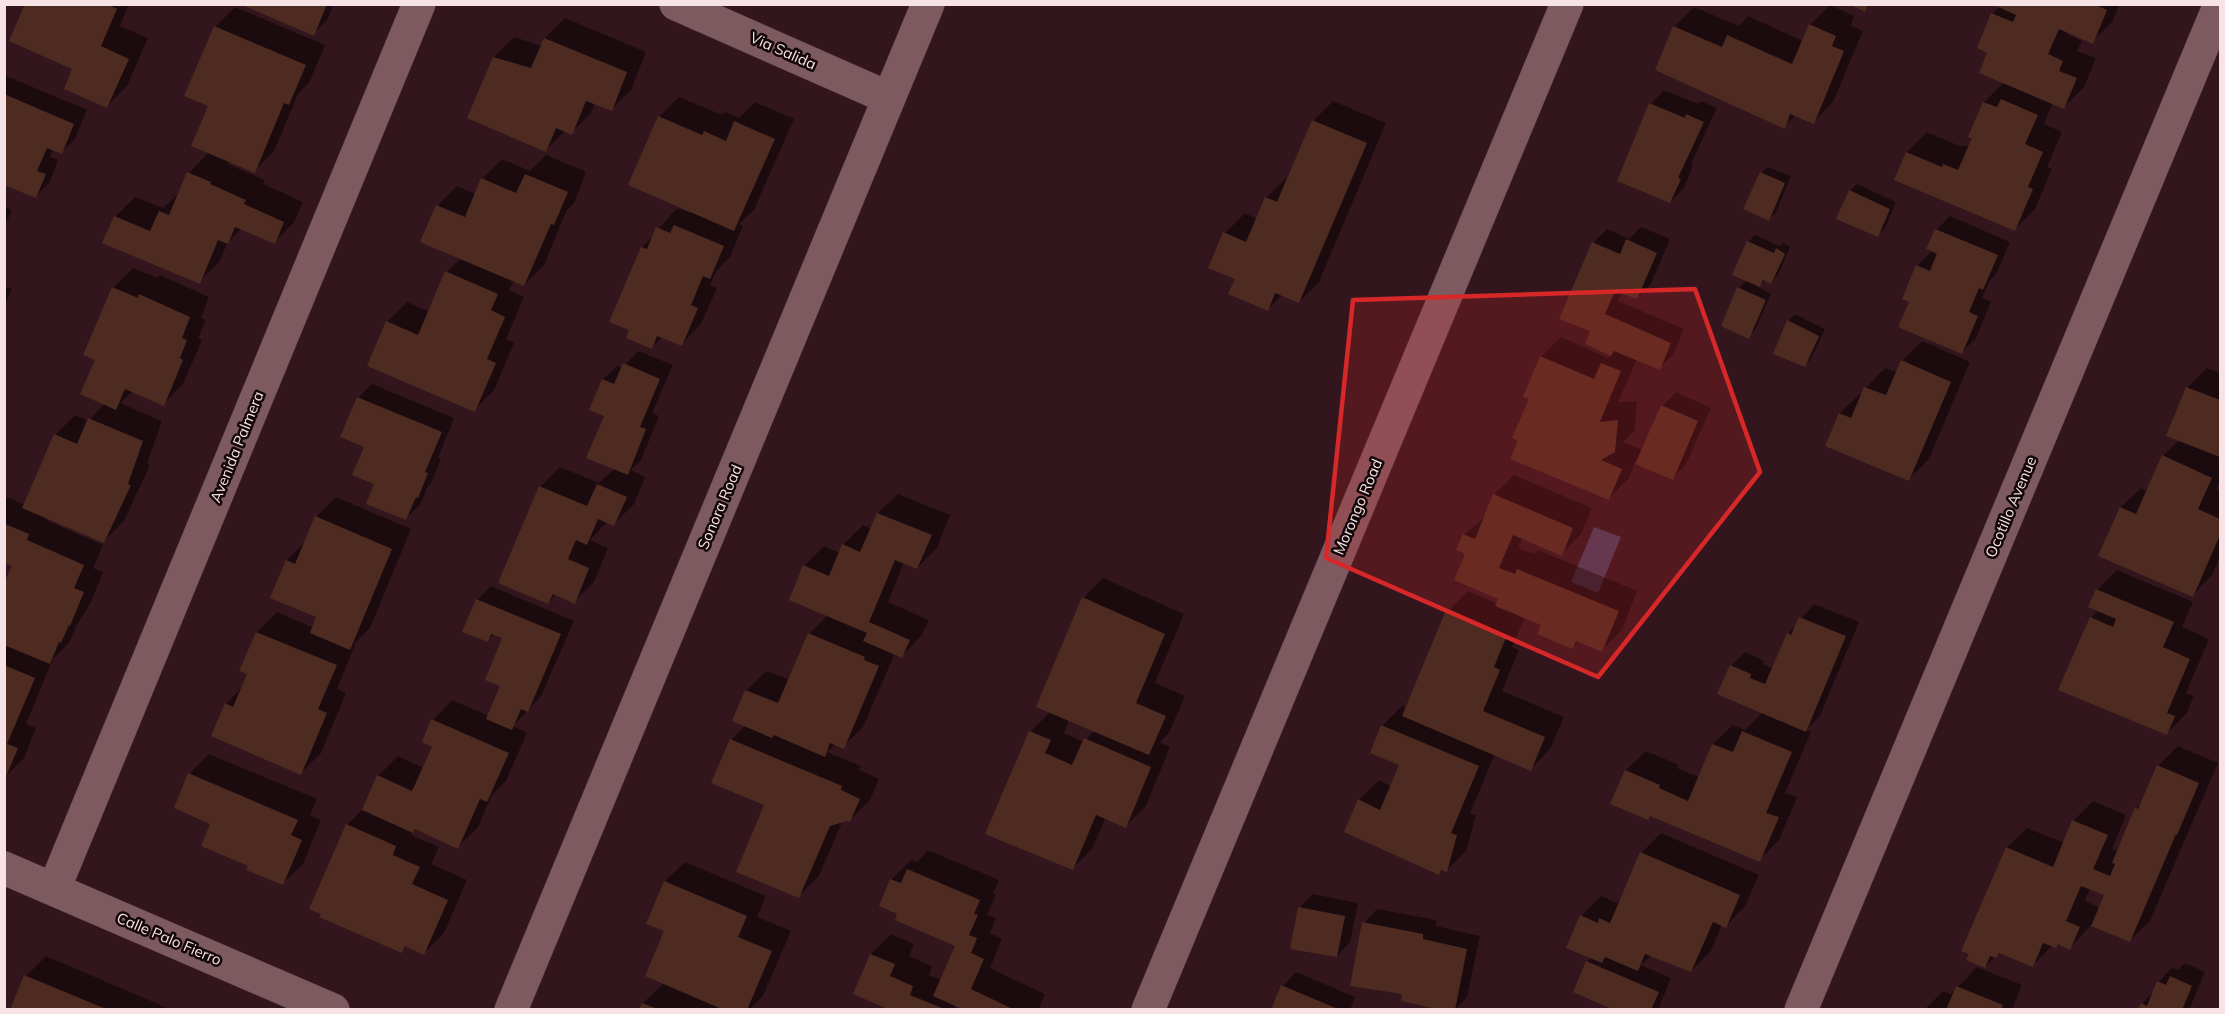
<svg xmlns="http://www.w3.org/2000/svg" width="2225" height="1014" font-family="Mulish,sans-serif">
  <rect width="100%" height="100%" fill="#33161d"/>
  <path fill="#493c5b" d="M1594 527 1621 537 1598 593 1571 582Z"/>
  <path fill="#0007" fill-rule="evenodd" d="M26 4H129L120 26 148 38 127 86 107 106 74 68Z
    M243 4H334L327 20 313 34Z
    M1996 4H2120L2112 22 2092 42 2068 31 2067 34 2082 41 2077 51 2096 58 2084 87 2064 107 2053 103 2044 124 2062 132 2047 167 2052 169 2035 209 2015 229 1896 179 1907 152 1927 132 1962 147 1964 145 1970 147 1974 137 1970 136 1984 102 2004 82 1989 52 1979 48 1993 13 2000 6Z
    M1830 5 1854 16 1851 26 1863 31 1833 102 1814 122 1796 115 1784 127 1674 27 1694 7 1739 26 1748 16 1803 41 1810 25Z
    M235 7 325 45 309 83 298 94 274 151 254 171 230 161 228 164 265 180 263 184 303 202 294 222 275 242 242 228 228 242 219 262 199 282 115 217 135 197 163 208 180 192 189 173 209 152V105L215 27Z
    M565 18 646 52 631 90 611 110 595 103 591 113 571 133 566 130 546 150 494 57 514 37 542 46 545 38Z
    M4 75 87 110 75 139 62 152 53 149 50 157 58 160 50 182 36 196 4 183Z
    M1664 90 1698 104 1701 101 1717 108 1691 164 1693 165 1684 188 1670 202 1651 104Z
    M679 97 722 115 725 112 739 118 755 102 794 119 754 210 739 224 743 226 730 257 716 271 710 285 717 288 701 324 682 344 663 336 652 347 631 329 642 248 677 208 691 213 692 211 659 117Z
    M1333 101 1386 123 1319 282 1299 302 1282 295 1268 309 1237 278 1225 233 1245 213 1257 219 1266 198 1286 178 1289 179 1313 121Z
    M546 155 586 172 574 203 567 210 544 265 524 285 514 280 509 290 524 297 506 339 514 343 494 390 474 410 387 322 407 302 430 312 447 272 461 258 437 206 457 186 476 194 482 179 502 159 530 171Z
    M1768 167 1791 176 1776 212 1769 219 1761 173Z
    M1857 184 1896 202 1885 228 1878 235 1850 191Z
    M4 206 12 210 4 228Z
    M1950 216 2010 242 1996 274 1989 282 1982 298 1991 302 1976 338 1962 352 1911 301 1917 266 1931 252 1940 256 1936 230Z
    M1641 227 1670 239 1651 284 1637 298 1622 292 1618 301 1684 329 1673 355 1659 368 1637 359 1618 402 1637 401 1635 430 1623 442 1643 450 1662 406 1676 392 1711 408 1686 464 1673 478 1635 462 1629 478 1609 498 1520 440 1541 357 1561 337 1608 358 1612 354 1592 331 1593 243 1607 229 1629 239Z
    M1755 235 1780 246 1784 243 1790 247 1778 275 1771 282 1766 280 1758 287 1771 294 1755 330 1748 337 1739 288 1747 280 1748 242Z
    M133 268 158 278 160 275 209 297 201 318 206 320 198 338 202 340 183 384 163 404 133 391 120 403 162 421 147 464 150 465 124 521 104 541 47 517 46 520 103 545 93 568 103 572 90 604 77 625 69 643 53 659 26 724 36 728 24 758 4 778V627L14 565 4 561V496L26 505 55 435 75 415 89 421 105 403 97 359 85 355 113 288Z
    M4 286 12 289 4 307Z
    M1795 314 1825 329 1811 359 1804 366 1788 321Z
    M1922 341 1970 362 1929 459 1909 479 1827 445 1840 413 1860 394 1863 395 1866 388 1885 368 1897 372 1902 361Z
    M638 351 673 365 652 413 659 416 641 460 631 470 645 477 634 504 614 524 608 521 590 540 608 548 594 582 574 602 556 594 548 603 540 487 560 467 599 483 615 468 606 415 603 379 617 366 622 368Z
    M2207 368 2220 373V480L2217 489 2220 491V557L2212 575 2193 595 2100 555 2121 507 2141 488 2148 491 2163 456 2180 439 2187 388Z
    M372 384 454 418 438 458 441 459 431 483 428 486 420 505 406 518 376 484 366 446 358 398Z
    M1514 475 1592 508 1581 534 1561 554 1522 538 1518 548 1534 554 1538 550 1637 591 1622 630 1602 650 1579 640 1572 647 1543 624 1525 617 1512 647 1519 650 1502 691 1564 717 1550 749 1531 769 1495 754 1470 813 1476 815 1466 851 1446 871 1443 869 1439 873 1359 800 1379 780 1392 787 1400 765 1382 726 1402 706 1407 708 1448 611 1468 591 1498 604 1500 598 1467 553 1464 535 1486 516 1494 495Z
    M898 494 950 515 937 548 917 568 904 562 888 602 929 620 921 636 902 656 895 653 863 727 843 747 835 744 827 752 861 766 859 770 879 779 870 800 850 820H843L819 876 799 896 766 804 713 782 731 740 745 726 746 691 766 671 790 680 809 634 828 615 804 566 824 546 840 553 843 545 863 525 871 529 878 513Z
    M336 497 411 529 370 628 354 644 355 645 337 689 346 693 321 753 301 773 226 704 243 686 249 673 257 632 277 612 314 628 318 616 287 560 306 541 316 517Z
    M2117 570 2193 602 2182 627 2209 639 2186 693 2194 696 2186 714 2166 734 2091 618 2098 610 2097 590Z
    M1103 578 1184 614 1155 683 1185 696 1169 733 1160 742 1170 747 1146 806 1126 826 1106 817 1092 849 1072 869 987 833 1031 731 1050 712 1083 598ZM1069 720 1094 730 1084 742 1064 733Z
    M491 586 574 621 541 696 513 726 527 733 506 781 492 795 478 827 458 847 416 828 413 832 411 835 439 847 431 864 467 880 444 933 424 953 407 945 402 951 322 913 347 825 365 807 378 776 398 756 424 768 434 746 433 720 452 700 489 716 502 685 504 638 495 633 487 641 477 600Z
    M1814 604 1859 622 1820 716 1806 730 1811 732 1785 793 1797 797 1779 840 1759 860 1651 815 1612 803 1626 770 1646 751 1679 765 1677 768 1699 777 1713 744 1733 725 1745 730 1763 712 1731 666 1745 652 1764 661 1763 664 1773 669 1788 634Z
    M2178 746 2218 763 2150 921 2130 940 2091 925 2070 948 2059 943 2056 947 2053 945 2032 966 2001 952 1985 966 2007 847 2027 828 2064 843 2073 821 2093 801 2126 815 2112 849 2118 851 2136 808 2143 802 2158 766ZM2090 888 2106 895 2100 908 2085 901Z
    M209 754 317 799 310 815 321 820 303 864 283 883 250 865 212 823 189 774Z
    M1661 833 1759 875 1745 906 1726 926 1722 924 1711 951 1691 971 1652 955 1641 965 1671 978 1658 1010H1618L1587 962 1592 957 1581 916 1601 896 1617 903 1620 899 1641 853Z
    M928 850 999 880 993 894 996 895 987 915 996 918 990 933 1002 939 990 968 1045 994 1038 1010H967L956 1005 954 1010H894L855 993 871 954 891 934 914 944 909 956 932 966 929 975 942 980 956 945 899 913 880 905 891 880 911 860 917 862Z
    M685 862 766 896 757 917 791 931 763 996 749 1010H641L643 1003 664 983 666 930 648 923 665 881Z
    M1313 894 1358 903 1350 942 1337 956 1300 907Z
    M1377 909 1436 920V926L1480 936 1467 997 1455 1010 1404 993 1364 923Z
    M46 956 172 1010H11L26 976Z
    M2185 963 2205 972 2189 1010H2140L2142 1004 2154 991 2159 981 2172 968 2178 970Z
    M1977 967 2022 985 2012 1010H1924L1943 991 1950 994 1956 989Z
    M1296 972 1355 997 1350 1010H1273L1283 986Z"/>
  <path fill="#4e2b21" d="M25 4H107L117 9 101 46 129 59 107 108 64 89 72 69 9 41Z
    M240 4H327L314 36Z
    M1849 4H1868L1865 12Z
    M1992 4H2094L2107 10 2093 44 2059 29 2048 54 2063 61 2059 71 2077 78 2064 109 1979 73 1987 53 1977 48 1991 13 2013 22 2016 15Z
    M1809 24 1836 36 1832 46 1844 51 1814 124 1790 114 1785 129 1655 70 1673 26 1722 47 1727 35 1792 64Z
    M214 26 306 65 289 105 284 103 255 173 191 146 208 106 184 96Z
    M544 38 627 72 612 111 586 101 572 135 556 128 546 152 467 118 493 57 531 68Z
    M4 94 74 124 62 154 47 148 37 171 46 174 36 198 4 185Z
    M2001 99 2038 115 2025 144 2043 152 2028 187 2033 189 2015 231 1894 180 1906 152 1942 167 1943 164 1958 170 1972 138 1968 137 1983 102 1997 107Z
    M1649 103 1685 118 1686 114 1704 122 1678 178 1681 179 1670 203 1617 181Z
    M658 116 702 135 704 131 726 141 734 121 775 139 734 231 628 185Z
    M1312 120 1367 143 1299 303 1275 293 1268 311 1228 294 1235 279 1208 268 1223 232 1246 242 1265 197 1277 202Z
    M187 172 211 182 210 184 246 200 244 204 284 222 275 244 235 227 228 244 218 240 200 284 102 243 114 216 150 231 159 211 169 215Z
    M1760 172 1785 183 1769 221 1743 209Z
    M525 174 568 192 554 225 551 224 524 286 420 242 436 205 465 217 481 178 516 193Z
    M1849 190 1890 209 1878 237 1836 219Z
    M674 225 724 246 710 279 703 276 691 305 698 308 682 346 657 336 652 349 626 338 629 330 609 322 641 247 647 249 656 227 670 233Z
    M1935 229 1998 255 1983 290 1979 288 1969 312 1978 316 1962 354 1898 327 1909 302 1902 299 1916 265 1930 271 1937 253 1926 249Z
    M1626 239 1657 253 1637 299 1615 291 1605 314 1671 343 1660 370 1614 351 1611 356 1585 344 1590 331 1559 319 1592 242 1620 254Z
    M1747 241 1774 253 1776 248 1785 254 1771 284 1763 280 1760 287 1732 275Z
    M445 271 498 294 491 310 505 317 487 359 496 363 475 412 367 366 386 321 418 335Z
    M112 287 138 298 139 294 190 317 182 338 187 340 180 358 183 360 164 406 125 389 116 410 80 394 95 360 83 355Z
    M1737 287 1766 300 1749 339 1721 326Z
    M1787 320 1819 336 1805 367 1773 354Z
    M1540 356 1594 379 1601 363 1621 371 1600 422 1618 420 1615 452 1601 460 1622 469 1609 500 1510 459 1518 441 1512 438 1529 399 1523 397Z
    M1901 360 1951 382 1909 481 1825 446 1839 413 1851 418 1864 387 1886 395Z
    M623 363 660 379 640 427 646 429 628 475 586 458 604 416 589 410 602 379 614 384Z
    M2186 387 2220 400V457L2166 436Z
    M357 397 442 432 425 472 428 473 418 498 416 497 406 520 366 504 374 484 352 475 364 447 340 437Z
    M1661 405 1698 421 1673 480 1635 464Z
    M88 418 143 441 128 484 131 485 104 543 22 508 54 434 77 444Z
    M2162 455 2212 478 2198 509 2220 519V535L2193 597 2098 556 2120 507 2136 514Z
    M597 484 627 497 614 526 598 519 587 545 576 540 568 559 589 568 575 604 553 594 548 604 498 583 539 486 587 506Z
    M1493 494 1573 528 1562 556 1513 535 1499 568 1515 574 1517 569 1619 611 1602 652 1576 641 1572 649 1537 634 1541 625 1495 606 1498 599 1454 580 1465 554 1456 550 1463 534 1475 539Z
    M877 513 932 535 917 569 895 560 869 622 910 640 902 658 863 641 867 633 789 600 803 565 829 576 842 544 860 552Z
    M315 516 392 549 350 650 310 633 316 617 270 598 286 560 295 564Z
    M5 524 29 534 27 540 84 565 74 588 84 592 70 626 69 625 61 643 59 642 50 664 4 645V583L12 566 5 563Z
    M2096 589 2174 622 2163 647 2190 659 2167 713 2175 716 2167 735 2058 690 2090 617 2113 627 2116 619 2088 607Z
    M1082 597 1165 634 1136 703 1166 716 1149 755 1036 707Z
    M476 599 561 634 528 712 521 709 512 730 486 719 500 686 485 680 502 638 491 634 488 642 462 632Z
    M1446 610 1507 635 1494 667 1500 670 1483 711 1545 737 1531 771 1402 716Z
    M1799 617 1846 636 1806 732 1717 694 1730 665 1751 674 1750 678 1765 684 1787 633 1791 635Z
    M256 632 337 665 318 709 327 713 301 775 211 736 225 703 233 707 247 674 239 671Z
    M808 633 865 657 864 660 879 666 844 749 830 743 825 757 774 735 772 738 732 721 745 690 778 703Z
    M4 665 35 678 7 744 18 748 5 779Z
    M431 719 509 753 487 802 480 799 458 849 415 829 413 833 362 810 377 775 412 791 432 747 422 742Z
    M1381 725 1479 766 1451 833 1457 835 1447 872 1441 870 1439 875 1344 832 1358 799 1380 810 1399 765 1370 753Z
    M1029 731 1051 740 1045 753 1072 765 1084 738 1151 767 1126 828 1096 815 1073 870 985 834Z
    M1742 731 1792 752 1766 813 1779 817 1760 862 1650 816 1648 820 1610 804 1625 770 1660 785 1659 788 1688 801 1712 744 1733 752Z
    M730 739 842 786 841 790 860 799 850 822 847 821 830 826 799 898 736 872 764 805 711 783Z
    M2157 765 2199 783 2177 835 2176 834 2130 942 2091 926 2104 895 2081 886 2066 921 2080 927 2070 950 2058 944 2056 948 2043 943 2033 967 1999 953 1996 958 1990 956 1985 968 1966 960 1969 954 1961 951 2006 847 2053 867 2072 820 2108 835 2093 869 2110 876 2115 864 2112 863 2135 807 2138 809Z
    M188 773 298 820 291 835 302 840 283 885 246 870 248 866 201 846 210 824 174 808Z
    M346 824 396 846 393 855 420 867 412 884 448 900 424 955 405 946 402 953 319 917 321 914 309 909Z
    M1640 852 1740 895 1726 928 1713 922 1691 972 1645 954 1638 971 1605 957 1602 963 1566 948 1580 915 1598 923 1599 918 1610 923Z
    M907 869 980 900 974 914 978 915 969 935 977 938 971 953 984 959 971 989 1015 1010H964L933 996 955 946 895 920 897 914 879 906 890 879 901 883Z
    M664 881 747 916 738 937 772 951 747 1010H724L645 976 664 931 646 924Z
    M1298 907 1345 916 1337 957 1290 949Z
    M1362 922 1423 934V939L1467 949 1455 1010H1441L1401 1001 1402 994 1350 986Z
    M870 954 895 964 890 976 913 986 910 995 947 1010H890L853 994Z
    M1586 961 1659 992 1651 1010H1614L1573 992Z
    M24 975 106 1009V1010H10Z
    M2170 976 2192 986 2182 1010H2138L2141 1003 2147 1006 2157 981 2166 985Z
    M1281 985 1338 1009V1010H1271Z
    M1956 986 2003 1005 2001 1010H1946Z
    M642 1003 658 1009V1010H639Z"/>
  <g fill="none" stroke-linecap="round" stroke-linejoin="round">
    <defs>
      <path id="street" d="M676 4 889 98
        M4 868 333 1010
        M54 889 419 4
        M511 1010 928 4
        M1148 1010 1567 4
        M1801 1010 2220 4"/>
    </defs>
    <use href="#street" stroke="#4a3338" stroke-width="34"/>
    <use href="#street" stroke="#7d5960" stroke-width="33"/>
  </g>
  <path fill="#d62828" fill-opacity="0.2" stroke="#d62828" stroke-width="4.5" stroke-linejoin="round" d="M1695 289 1760 472 1598 677 1326 558 1353 300Z"/>
  <g text-anchor="middle" stroke-width="5" stroke-linejoin="round" paint-order="stroke">
    <g font-size="15" fill="#f7e2e5" stroke="#120608">
      <text transform="translate(783 51) rotate(24)" y="5">Via Salida</text>
      <text transform="translate(237 447) rotate(-68)" y="5">Avenida Palmera</text>
      <text transform="translate(720 507) rotate(-67)" y="5">Sonora Road</text>
      <text transform="translate(1358 507) rotate(-67)" y="5">Morongo Road</text>
      <text transform="translate(2011 507) rotate(-67)" y="5">Ocotillo Avenue</text>
      <text transform="translate(169 939) rotate(23)" y="5">Calle Palo Fierro</text>
    </g>
  </g>
  <rect width="2225" height="1014" fill="none" stroke="#f7e2e5" stroke-width="12"/>
</svg>
